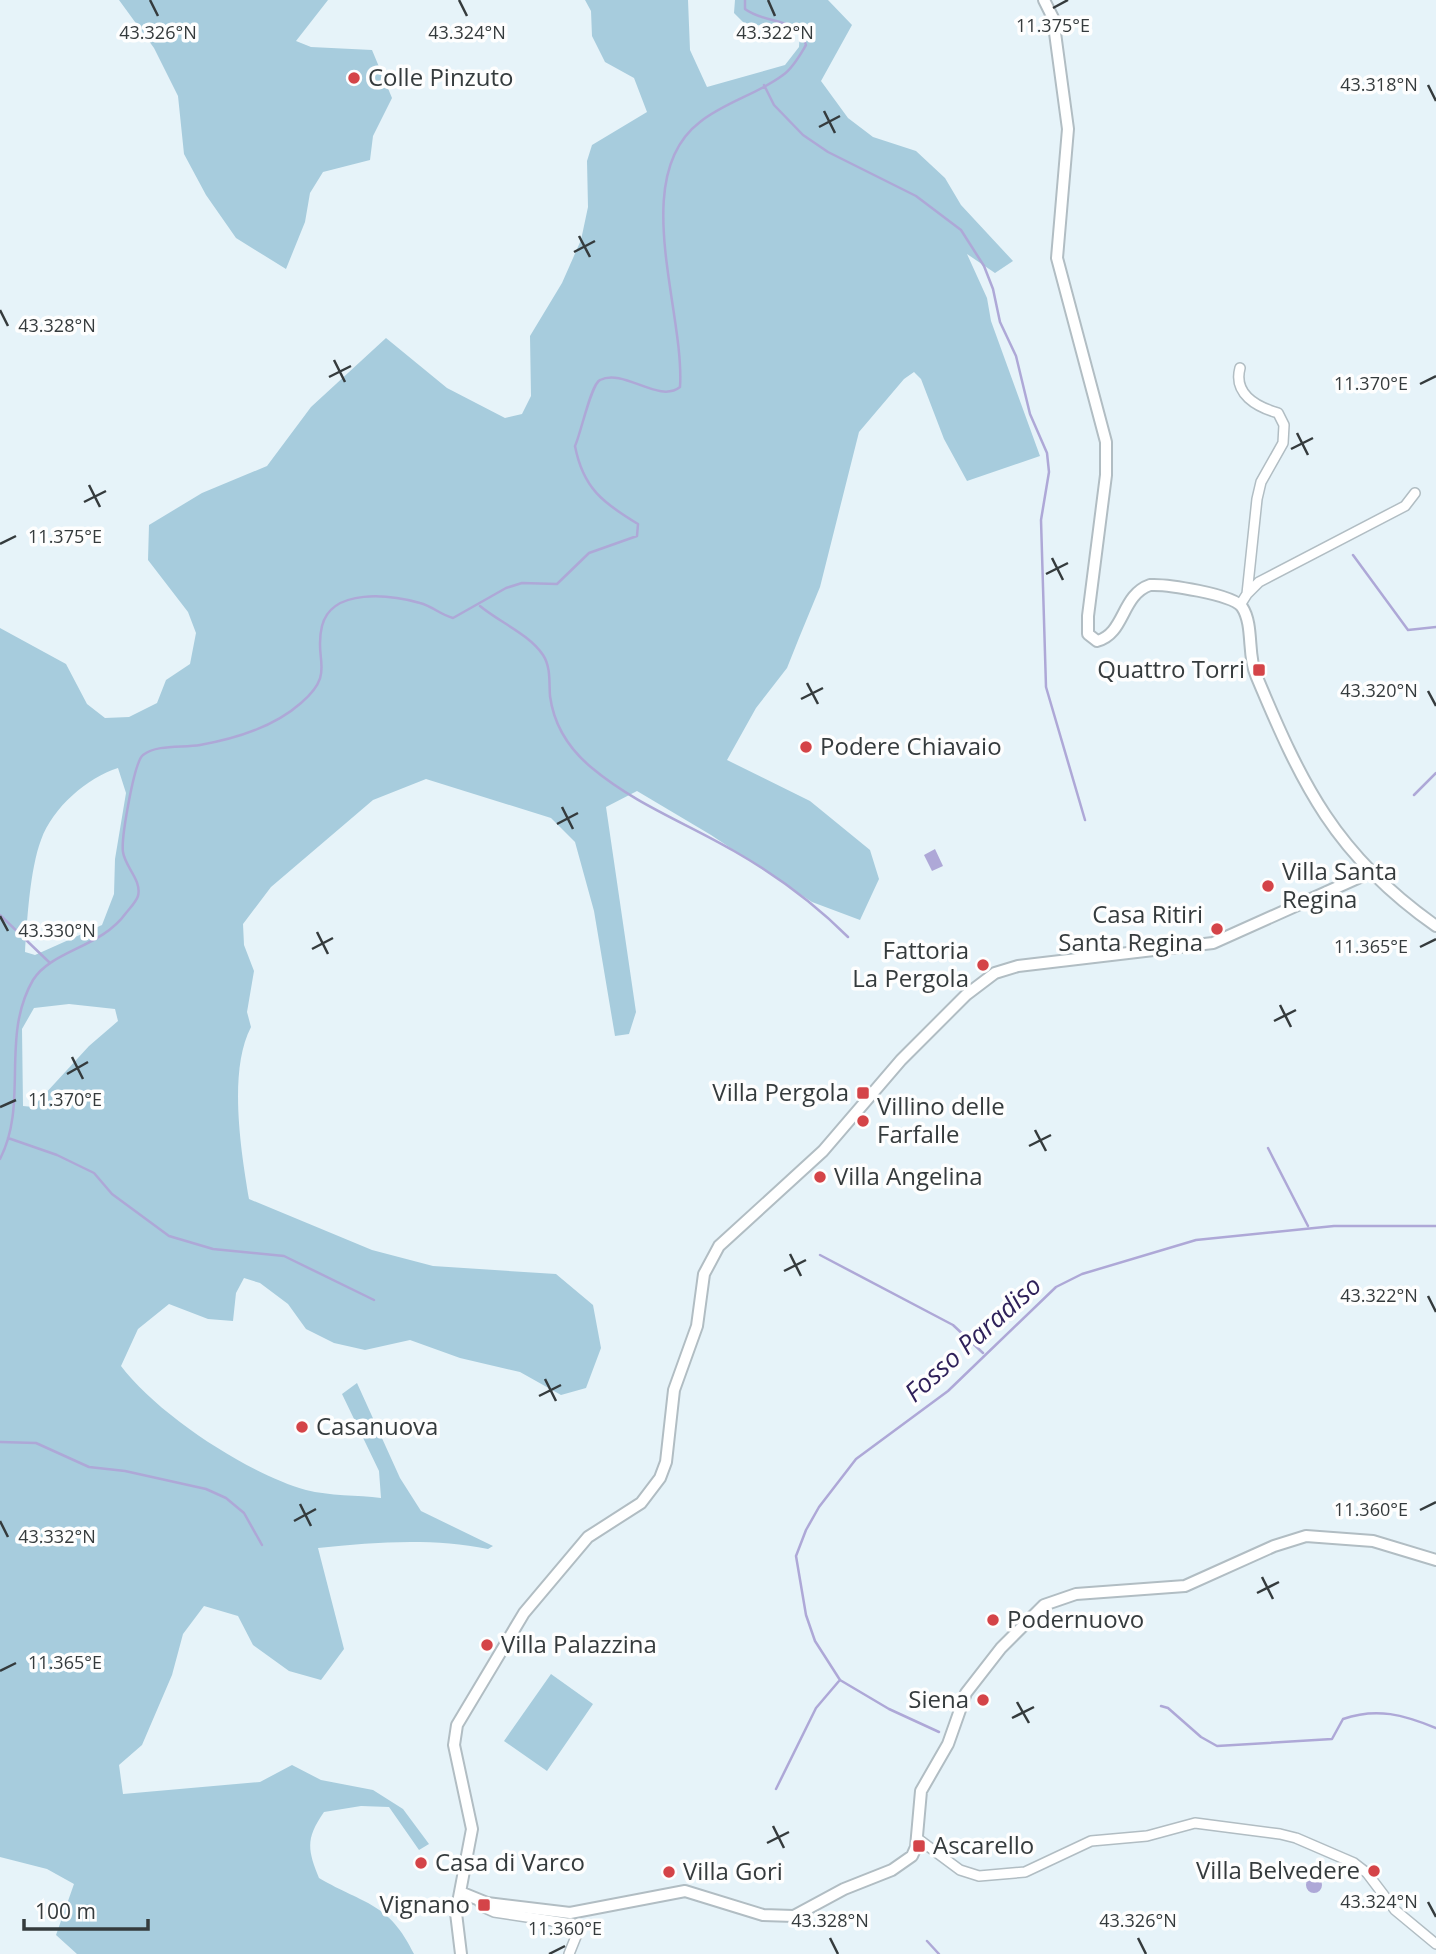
<svg xmlns="http://www.w3.org/2000/svg" width="1436" height="1954" font-family="'Open Sans',sans-serif">
  <rect width="100%" height="100%" fill="#e6f3f9"/>
  <path fill="#a7ccdd" fill-rule="evenodd" d="M119 0H328L296 41 311 47 372 50 392 98 373 136 370 160 323 172 310 193 305 222 286 269 236 238 206 195 184 154 178 96 154 48Z
    M585 0H688L690 50 707 87 785 65 799 47 800 29 745 24 734 13 735 0H828L852 25 821 81 848 118 873 137 916 151 945 178 961 205 1013 261 995 273 967 254 987 298 991 321 1040 456 967 481 944 439 921 379 914 372 904 379 859 432 820 587 799 638 787 668 756 708 727 760 810 801 870 850 879 879 860 920 812 902 711 835 637 791 606 807 636 1012 629 1034 615 1036 594 911 575 842 551 818 426 779 373 800 271 887 243 924 244 945 254 971 247 1012 251 1027C228 1071 241 1151 249 1199L372 1250 433 1266 556 1274 593 1305 601 1348 586 1388 561 1395 520 1372 460 1358 410 1340 365 1350 334 1343 306 1329 288 1304 260 1283 244 1278 236 1293 233 1321 208 1319 169 1304 138 1329 121 1366C157 1414 248 1474 306 1490 329 1496 358 1495 381 1498L379 1471 342 1394 357 1383 400 1478 421 1511 493 1546 488 1549C432 1538 375 1542 318 1548L344 1649 321 1680 289 1671 253 1645 238 1616 204 1606 183 1634 172 1675 142 1745 119 1765 123 1794 260 1782 292 1765 321 1780 373 1790 403 1809 429 1844 419 1850 389 1807 361 1806 324 1812C306 1838 307 1849 319 1878 365 1905 389 1902 414 1954H77L56 1935 74 1884 47 1869 0 1857V628L66 664 87 704 105 718 129 717 157 703 166 680 190 664 196 633 188 612 148 560 149 525 202 493 267 466 311 407 386 338 447 388 505 418 522 414 531 396 530 336 562 283 581 240 588 207 587 161 592 145 647 112 634 78 605 62 592 36 591 11ZM118 768 126 793 115 859 114 894 102 925 35 955 25 952C27 921 30 869 41 840 53 807 87 778 118 768ZM69 1004 115 1009 118 1021 89 1046 33 1107 23 1106 22 1029 34 1008Z
    M551 1674 593 1704 547 1771 504 1741Z"/>
  <path fill="#aea8d7" d="M935 849 943 866 932 871 924 855Z
    M1306 1885a8 8 0 1 1 16 0a8 8 0 1 1-16 0Z"/>
  <g fill="none" stroke-linecap="round" stroke-linejoin="round">
    <path stroke="#aea8d7" stroke-width="2.5" d="M764 85 774 105 803 135 828 152 916 196 961 230 984 266 993 289 1000 322 1016 356 1030 414 1047 453 1049 472 1041 520 1046 687 1085 820
      M1353 555 1408 630 1436 627
      M480 606C499 622 529 634 543 655 551 667 549 683 550 696 554 726 569 749 592 768 635 804 686 823 734 851 776 875 814 903 848 937
      M1414 795 1436 773
      M0 915 50 963
      M8 1138 57 1155 94 1173 112 1194 169 1236 213 1249 284 1256 374 1300
      M1268 1148 1308 1226
      M0 1159C29 1103 0 1037 33 980 52 950 101 948 126 913 130 908 136 902 138 896 142 880 125 867 123 852 121 839 134 762 143 755 157 744 183 748 200 745 234 739 274 727 301 703 337 672 313 661 322 626 332 587 391 595 420 603 432 606 441 615 453 618L506 588 522 583 557 584 589 553 637 536 638 524C603 503 583 488 575 446 581 433 591 384 600 380 624 368 659 404 680 387 685 311 628 177 700 122 725 102 758 94 783 75 793 68 800 55 806 45 798 16 766 25 745 9V0
      M820 1255 953 1325 983 1353
      M0 1442 36 1443 89 1467 125 1471 206 1489 226 1498 244 1513 262 1545
      M1161 1706 1168 1708 1201 1737 1217 1746 1332 1739 1343 1719C1377 1707 1404 1715 1436 1728
      M939 1732 889 1709 840 1680 815 1641 806 1615 796 1556 806 1530 819 1507 856 1459 948 1391 1056 1287 1082 1274 1196 1240 1334 1226H1436
      M776 1789 816 1708 839 1681
      M927 1941 939 1954"/>
    <defs>
      <path id="minor" d="M1247 594 1259 582 1405 506 1415 493
        M1240 605 1247 594 1257 499 1261 482 1283 443 1284 425 1278 413C1257 407 1233 394 1240 368
        M917 1838 960 1870 979 1876 1025 1872 1091 1841 1147 1836 1195 1823 1280 1834 1296 1838 1354 1863 1367 1873 1395 1910 1436 1944
        M479 1901 483 1907 494 1912 573 1924 577 1934 569 1954"/>
      <path id="tertiary" d="M1044 0 1053 18 1068 129 1057 258 1106 442V475L1088 616V634L1097 641C1125 634 1121 595 1150 585 1166 584 1232 594 1242 607 1254 625 1247 655 1256 675 1302 785 1335 855 1436 926
        M460 1892 487 1903 570 1913 685 1891 763 1915 794 1916 844 1889 892 1870 912 1856 916 1847 921 1791 948 1744 966 1693 1001 1648 1044 1605 1076 1594 1185 1586 1274 1546 1306 1536 1373 1541 1436 1560
        M461 1954 456 1913 472 1829 454 1745 457 1725 524 1613 588 1537 641 1503 660 1478 666 1462 674 1390 697 1326 704 1274 719 1246 823 1151 901 1060 966 995 995 973 1018 966 1213 943 1369 873"/>
    </defs>
    <use href="#minor" stroke="#b1bdc3" stroke-width="12"/>
    <use href="#tertiary" stroke="#b1bdc3" stroke-width="14"/>
    <use href="#minor" stroke="#fff" stroke-width="9"/>
    <use href="#tertiary" stroke="#fff" stroke-width="10"/>
  </g>
  <path fill="none" stroke="#353b3d" stroke-width="2.5" d="M150 0 158 16M459 0 467 16M768 0 775 16M1053 8 1068 0M1428 85 1436 101M824 111 835 133M819 127 840 116M579 236 590 257M574 252 595 241M0 310 8 326M334 360 345 382M329 377 351 366M1420 384 1436 376M1297 433 1308 455M1291 449 1313 438M89 485 100 507M84 502 106 491M0 544 16 536M1052 558 1063 580M1046 574 1068 563M807 683 818 704M1428 691 1436 706M801 699 823 688M562 807 573 829M557 824 578 813M0 916 8 931M317 932 328 954M1420 947 1436 939M312 949 333 938M1280 1005 1291 1027M1274 1021 1296 1010M72 1057 83 1079M67 1074 88 1062M0 1107 16 1100M1035 1130 1046 1151M1029 1146 1051 1135M790 1254 801 1276M784 1271 806 1260M1428 1296 1436 1312M545 1379 556 1401M539 1396 561 1385M300 1504 311 1526M1420 1510 1436 1502M0 1521 8 1537M294 1521 316 1509M1262 1577 1273 1599M1257 1593 1279 1582M0 1671 16 1663M1017 1702 1029 1723M1012 1718 1034 1707M773 1826 784 1848M767 1843 789 1832M1428 1902 1436 1917M830 1938 838 1954M1138 1938 1146 1954M549 1954 565 1946"/>
  <g fill="#d44448" stroke="#fefefe" stroke-width="2.5">
    <circle cx="354" cy="78" r="7"/>
    <rect x="1252" y="663" width="14" height="14" rx="3.5"/>
    <circle cx="806" cy="747" r="7"/>
    <circle cx="1268" cy="886" r="7"/>
    <circle cx="1217" cy="929" r="7"/>
    <circle cx="983" cy="965" r="7"/>
    <rect x="856" y="1086" width="14" height="14" rx="3.5"/>
    <circle cx="863" cy="1121" r="7"/>
    <circle cx="820" cy="1177" r="7"/>
    <circle cx="302" cy="1427" r="7"/>
    <circle cx="993" cy="1620" r="7"/>
    <circle cx="487" cy="1645" r="7"/>
    <circle cx="983" cy="1700" r="7"/>
    <rect x="912" y="1839" width="14" height="14" rx="3.5"/>
    <circle cx="421" cy="1863" r="7"/>
    <circle cx="1374" cy="1871" r="7"/>
    <circle cx="669" cy="1872" r="7"/>
    <rect x="477" y="1898" width="14" height="14" rx="3.5"/>
  </g>
  <g text-anchor="middle" stroke-width="7" stroke-linejoin="round" paint-order="stroke">
    <g font-size="24" fill="#353b3d" stroke="#fefefe" text-anchor="start">
      <text x="368" y="86">Colle Pinzuto</text>
      <text x="1245" y="678" text-anchor="end">Quattro Torri</text>
      <text x="820" y="755">Podere Chiavaio</text>
      <text x="1282" y="880">Villa Santa<tspan x="1282" dy="28">Regina</tspan></text>
      <text x="1203" y="923" text-anchor="end">Casa Ritiri<tspan x="1203" dy="28">Santa Regina</tspan></text>
      <text x="969" y="959" text-anchor="end">Fattoria<tspan x="969" dy="28">La Pergola</tspan></text>
      <text x="849" y="1101" text-anchor="end">Villa Pergola</text>
      <text x="877" y="1115">Villino delle<tspan x="877" dy="28">Farfalle</tspan></text>
      <text x="834" y="1185">Villa Angelina</text>
      <text x="316" y="1435">Casanuova</text>
      <text x="1007" y="1628">Podernuovo</text>
      <text x="501" y="1653">Villa Palazzina</text>
      <text x="969" y="1708" text-anchor="end">Siena</text>
      <text x="933" y="1854">Ascarello</text>
      <text x="435" y="1871">Casa di Varco</text>
      <text x="1360" y="1879" text-anchor="end">Villa Belvedere</text>
      <text x="683" y="1880">Villa Gori</text>
      <text x="470" y="1913" text-anchor="end">Vignano</text>
    </g>
    <g font-size="26" font-style="italic" fill="#2f215a" stroke="#fefefe">
      <text transform="translate(973 1339) rotate(-42)" y="9">Fosso Paradiso</text>
    </g>
  </g>
  <g font-size="18" text-anchor="middle" fill="#353b3d" stroke="#fefefe" stroke-width="7" stroke-linejoin="round" paint-order="stroke">
    <text x="1053" y="32">11.375°E</text>
    <text x="158" y="39">43.326°N</text>
    <text x="467" y="39">43.324°N</text>
    <text x="775" y="39">43.322°N</text>
    <text x="1379" y="91">43.318°N</text>
    <text x="57" y="332">43.328°N</text>
    <text x="1371" y="390">11.370°E</text>
    <text x="65" y="543">11.375°E</text>
    <text x="1379" y="697">43.320°N</text>
    <text x="57" y="937">43.330°N</text>
    <text x="1371" y="953">11.365°E</text>
    <text x="65" y="1106">11.370°E</text>
    <text x="1379" y="1302">43.322°N</text>
    <text x="1371" y="1516">11.360°E</text>
    <text x="57" y="1543">43.332°N</text>
    <text x="65" y="1669">11.365°E</text>
    <text x="1379" y="1908">43.324°N</text>
    <text x="830" y="1927">43.328°N</text>
    <text x="1138" y="1927">43.326°N</text>
    <text x="565" y="1935">11.360°E</text>
  </g>
  <path d="M24 1919v10h124v-10" fill="none" stroke="#353b3d" stroke-width="3.5"/>
  <text x="35" y="1919" font-size="21" fill="#353b3d" stroke="#fefefe" stroke-width="5" paint-order="stroke">100 m</text>
</svg>
